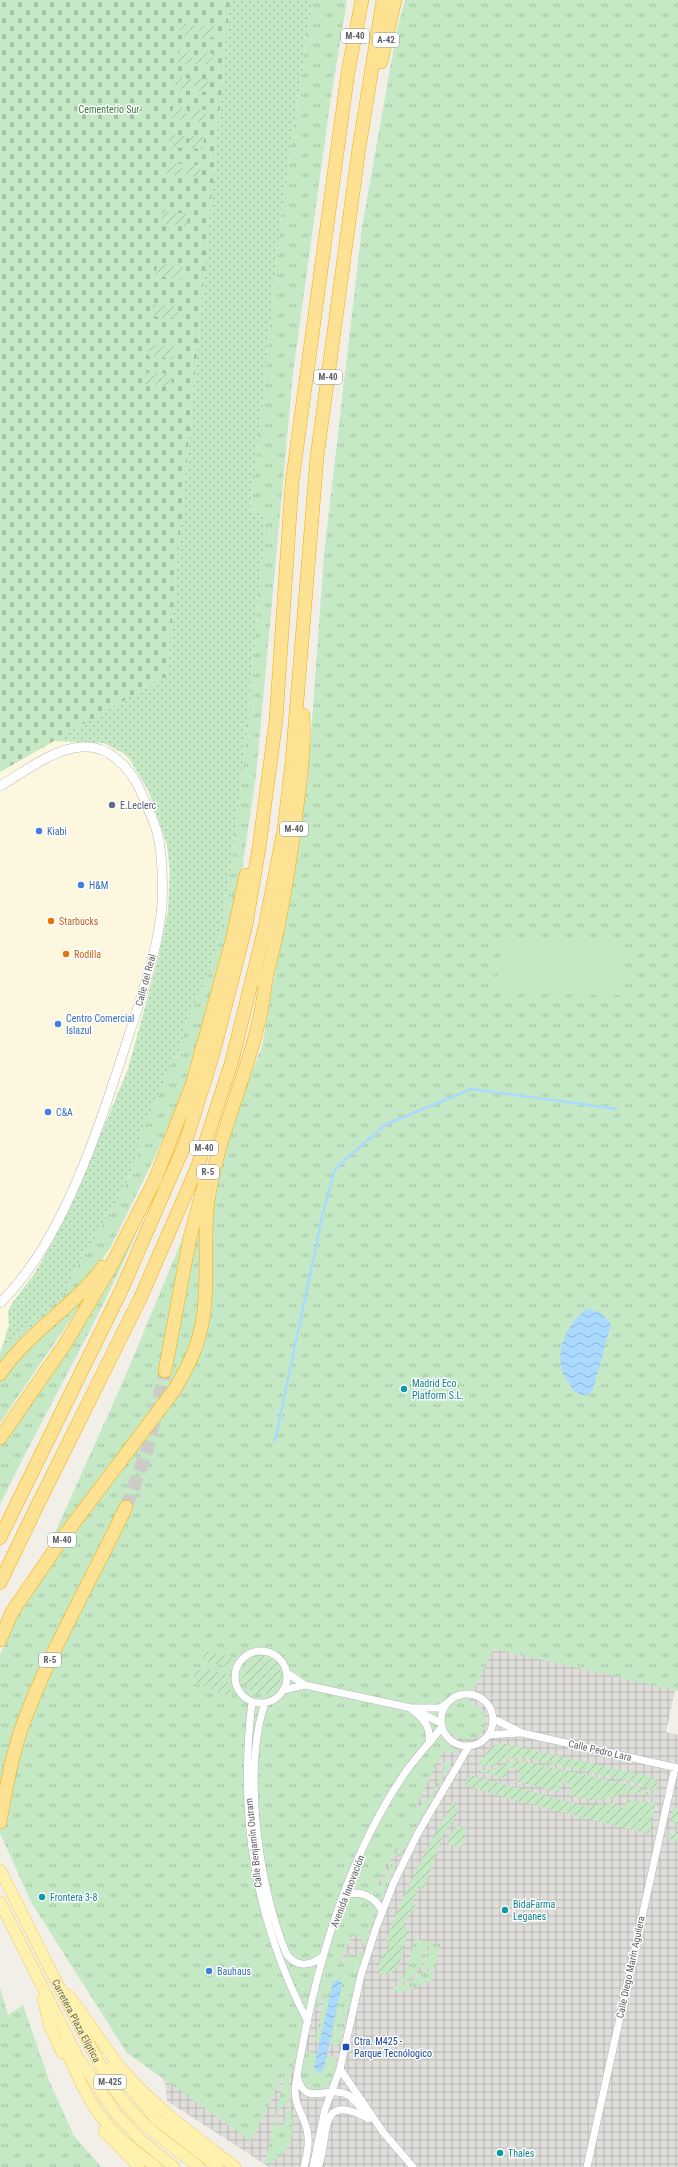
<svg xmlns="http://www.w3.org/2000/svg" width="678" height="2167" font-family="'Roboto Condensed',sans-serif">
  <defs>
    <pattern id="industrial-grid" width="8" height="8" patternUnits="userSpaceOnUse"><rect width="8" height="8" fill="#e0deda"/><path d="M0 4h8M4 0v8" fill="none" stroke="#b9b8b5"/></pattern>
    <pattern id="grass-tufts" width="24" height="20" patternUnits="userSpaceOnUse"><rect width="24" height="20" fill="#c5e8c5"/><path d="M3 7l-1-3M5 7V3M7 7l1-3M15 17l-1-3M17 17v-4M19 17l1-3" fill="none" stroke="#a3c0a4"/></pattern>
    <pattern id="cemetery-stones" width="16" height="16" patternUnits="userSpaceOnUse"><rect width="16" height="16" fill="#c5e8c5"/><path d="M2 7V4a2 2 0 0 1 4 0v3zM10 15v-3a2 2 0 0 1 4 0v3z" fill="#a3c0a4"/></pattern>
    <pattern id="park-dots" width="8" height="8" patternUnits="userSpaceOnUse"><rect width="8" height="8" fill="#c5e8c5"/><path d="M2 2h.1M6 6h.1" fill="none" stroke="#a3c0a4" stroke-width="1.8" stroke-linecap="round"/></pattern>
    <pattern id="garden-furrows" width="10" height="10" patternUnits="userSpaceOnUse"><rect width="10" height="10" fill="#c5e8c5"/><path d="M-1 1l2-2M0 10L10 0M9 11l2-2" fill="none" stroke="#a3c0a4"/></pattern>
    <pattern id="water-waves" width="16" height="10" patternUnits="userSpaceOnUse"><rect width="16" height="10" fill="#aadaff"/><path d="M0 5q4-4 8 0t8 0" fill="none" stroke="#8eb4d2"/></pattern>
  </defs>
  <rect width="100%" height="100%" fill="#f1efe8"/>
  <path fill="#fef7e0" d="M74 740 104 743 123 753 129 758 149 792 167 845 170 871 168 910 159 956 128 1069 85 1172 53 1241 35 1273 13 1302 8 1311 9 1325 6 1339 0 1350V772L54 741Z"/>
  <path fill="url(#industrial-grid)" d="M193 1438 678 1676 666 1732 678 1735V2167H269L167 2101 165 2082 103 1993Z"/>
  <path fill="url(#grass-tufts)" d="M312 0H347L330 104 293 373 256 776 240 882 228 937 189 1081 153 1161 111 1246 98 1266 71 1295 0 1366V1354L67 1291 73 1274 123 1190 138 1155 139 1141 144 1126 163 1086 167 1072 179 1050 188 1017 210 971 222 922 233 853 243 766 265 527 263 513 250 512 263 399 280 223Z
    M405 0H678V1691L494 1649 468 1702 481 1708C496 1730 472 1750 452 1733L447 1745 459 1751 458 1753 443 1751 413 1813 430 1796 445 1768 441 1766 442 1763 452 1762 400 1857 395 1855 398 1849 396 1848 373 1894 381 1884 393 1861 397 1863 378 1907 364 1946 360 1944 362 1938 353 1935 339 1963 345 1960 349 1954 357 1956 359 1950 363 1951 339 2046 329 2044 342 1984 333 1982 320 2042 315 2041 325 1992C307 2027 287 2061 290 2102L279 2109 276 2125 283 2126 287 2109 290 2107C296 2133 293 2154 265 2165L285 2072 251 2141 127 2053 31 1902 0 1833V1655L125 1377 262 1047 308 776 324 555 362 227 397 30Z
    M137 1232C96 1326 44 1413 0 1505V1445L88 1319Z
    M90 1291 0 1423V1380L11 1364Z
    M415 1939 440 1944 435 1969H422L429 1946 427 1945C423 1965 417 1980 394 1984L406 1973Z
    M424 1971H434L432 1981C418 1983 407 1996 393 1990L394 1987 406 1984Z
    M0 1987 8 2015 23 2005 50 2083 74 2136 101 2167H0Z
    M306 2051 317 2054 314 2067 324 2068 326 2056 337 2058C335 2066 334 2079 329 2085 320 2096 301 2090 301 2076 301 2068 304 2059 306 2051Z"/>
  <path fill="url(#cemetery-stones)" d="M0 0H230L167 676 0 772Z"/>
  <path fill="url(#park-dots)" d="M230 0H312L280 223 263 399 250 512 263 513 265 527 243 766 233 853 222 922 210 971 188 1017 179 1050 167 1072 163 1086 144 1126 139 1141 138 1155 123 1190 73 1274 67 1291 0 1354 9 1325 8 1311 13 1302 35 1273 53 1241 85 1172 128 1069 159 956 168 910 170 871 167 845 149 792 129 758 123 753 104 743 54 741 167 676Z"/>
  <path fill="url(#garden-furrows)" d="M181 22 195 24 194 36 179 35Z
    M200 25 215 26 214 38 199 37Z
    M179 50 193 52 192 64 177 62Z
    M198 52 212 53 211 65 196 64Z
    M176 77 191 79 190 91 175 89Z
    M195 79 209 80 208 92 193 91Z
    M173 107 187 108 186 121 172 119Z
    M193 108 207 110 206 122 191 121Z
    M170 134 184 136 183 148 168 147Z
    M190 136 204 137 203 149 188 148Z
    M168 163 182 164 181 176 166 175Z
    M187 164 201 165 200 177 185 176Z
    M163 211 188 214 187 226 161 224Z
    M157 264 183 266 182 279 156 276Z
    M153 304 178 306V319L151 316Z
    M150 344 175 346 174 359 148 356Z
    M147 372 172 374 171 387 145 384Z
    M200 1650 232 1657 227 1667 205 1661 200 1653Z
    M243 1675a19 19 0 1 1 38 0a19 19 0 1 1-38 0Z
    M203 1668 226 1674 231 1693 238 1701 196 1683 194 1673Z
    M501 1743 654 1777 658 1784 657 1793 641 1784 524 1758C505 1756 494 1769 477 1766L491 1747Z
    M511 1761H523L640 1787 656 1797 640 1793 620 1794 615 1798 591 1800 568 1795 571 1789 567 1782 560 1784 559 1792 515 1781 519 1778V1772L513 1767 506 1771V1778L475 1770H490Z
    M470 1775 584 1806 614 1803 622 1808 626 1805 628 1800 655 1803 649 1834 518 1801 464 1785Z
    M453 1802 459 1811 443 1835 424 1888 419 1886 412 1904 418 1906 415 1912 410 1910 403 1927 409 1930C402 1946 404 1982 377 1973L383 1952 387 1953 390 1943 386 1942C403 1892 427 1847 453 1802Z
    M674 1807 678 1809V1841L667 1838 668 1834 676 1835 678 1824 670 1822Z
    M459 1826 467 1828 462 1847 447 1844C450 1837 451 1828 459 1826Z"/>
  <path fill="#c5e8c5" d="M505 939 624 944 622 995 494 993Z"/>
  <path fill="url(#water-waves)" d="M587 1309 600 1312 611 1324 593 1390 587 1396 574 1392C571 1386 566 1379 563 1373 554 1351 569 1321 587 1309Z
    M338 1980 342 1984 324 2068 321 2072H318L314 2067 333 1982Z"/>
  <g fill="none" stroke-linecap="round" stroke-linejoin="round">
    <path stroke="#aadaff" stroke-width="2.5" d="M275 1441 323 1213 334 1172 339 1165 385 1125 471 1089 617 1109"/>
    <path stroke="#ccccc8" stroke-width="13" stroke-dasharray="13 6" stroke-linecap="butt" d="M126 1507 148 1448 165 1371"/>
    <defs>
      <path id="minor" d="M235 1677a26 26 0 1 1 52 0a26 26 0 1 1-52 0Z
        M287 1673 305 1685 411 1708H440L447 1703
        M283 1690 305 1685
        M441 1720a26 26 0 1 1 52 0a26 26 0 1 1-52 0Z
        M252 1702C238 1816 255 1920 308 2022
        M265 1703C242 1771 259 1890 287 1955 298 1968 311 1966 323 1956
        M411 1709C424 1719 431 1726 429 1743
        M419 1712 441 1723
        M494 1719 522 1733 678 1768
        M489 1735 519 1733
        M343 1897C357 1888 375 1896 382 1911
        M340 2069 383 2132 413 2167
        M297 2076C305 2109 328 2084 348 2095 356 2099 363 2112 368 2119
        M304 2167C307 2155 310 2142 307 2130 303 2113 295 2108 295 2089 312 1978 343 1862 407 1770 418 1755 431 1741 442 1727
        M313 2167 325 2109 340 2069 361 1975 376 1928 394 1882 418 1833 469 1746
        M318 2167C330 2140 316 2091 365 2117
        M587 2167 675 1767"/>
      <path id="tertiary" d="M0 786C24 772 53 749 81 747 109 744 131 769 141 792 146 805 153 818 157 832 163 855 163 881 162 904 159 948 141 997 128 1038 100 1123 65 1240 0 1303"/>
      <g id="primary">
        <path id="s1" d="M0 1870C28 1924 54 1979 83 2033 97 2058 109 2086 129 2108 149 2131 175 2148 199 2167"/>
        <path d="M0 1902 77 2056 116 2114 141 2140 174 2167"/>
        <path d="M68 1995C87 2018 102 2044 120 2067 153 2106 195 2136 235 2167"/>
        <path d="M43 1999 50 2027 62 2053"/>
        <path d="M63 2043C75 2071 87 2101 107 2124 121 2141 139 2154 156 2167"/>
        <path d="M112 2066 156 2119 218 2167"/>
        <path d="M104 2131 139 2167"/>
      </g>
      <path id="motorway" d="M381 62 395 0
        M264 985C280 927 290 866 297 806 301 775 305 745 303 715
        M165 1371 190 1237 206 1178
        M0 1374C28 1332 74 1307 103 1267
        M0 1438 65 1344 110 1268 155 1180 193 1082 233 937 246 875
        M0 1538 121 1291 185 1144 213 1054 246 925 259 848 276 720 292 483 348 72 362 0
        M0 1583 36 1508 140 1299 197 1168 232 1061 265 927 284 829 292 762 317 457 359 148 383 0
        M0 1640 12 1612 64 1536 175 1389C183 1375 191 1361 196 1346 214 1296 200 1240 210 1189 223 1117 260 1050 266 977
        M0 1822C6 1788 12 1754 24 1721 52 1647 92 1579 126 1507"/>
    </defs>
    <use href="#minor" stroke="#b5b8bc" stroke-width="8"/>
    <use href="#tertiary" stroke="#b5b8bc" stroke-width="10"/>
    <use href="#primary" stroke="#f2c960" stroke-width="12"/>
    <use href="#motorway" stroke="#f9ab00" stroke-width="14"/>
    <use href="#minor" stroke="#fff" stroke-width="7"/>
    <use href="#tertiary" stroke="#fff" stroke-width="9"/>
    <use href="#primary" stroke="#fff2af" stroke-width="11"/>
    <use href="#motorway" stroke="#fde293" stroke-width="13"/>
  </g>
  <circle fill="#5c6f8a" stroke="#fff" stroke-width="1.5" cx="112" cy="805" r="4"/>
  <g fill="#3f7fe0" stroke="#fff" stroke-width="1.5">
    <circle cx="39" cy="831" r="4"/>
    <circle cx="81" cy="885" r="4"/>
    <circle cx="58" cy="1024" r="4"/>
    <circle cx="48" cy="1112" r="4"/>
    <circle cx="209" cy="1971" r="4"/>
  </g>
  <g fill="#e8710a" stroke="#fff" stroke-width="1.5">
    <circle cx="51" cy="921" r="4"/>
    <circle cx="66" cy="954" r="4"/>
  </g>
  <g fill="#0f9aa8" stroke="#fff" stroke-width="1.5">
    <circle cx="404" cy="1389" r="4"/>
    <circle cx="42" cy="1897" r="4"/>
    <circle cx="505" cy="1910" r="4"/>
    <circle cx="500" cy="2153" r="4"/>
  </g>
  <rect fill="#1a4fb4" stroke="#fff" stroke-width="1.5" x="342" y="2043" width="8" height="8" rx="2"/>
  <g text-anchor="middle" stroke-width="3" stroke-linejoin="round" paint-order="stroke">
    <g fill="#fff" stroke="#8f9295" stroke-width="1">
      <rect x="341" y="29" width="28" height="14" rx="3"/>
      <rect x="373" y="33" width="26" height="14" rx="3"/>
      <rect x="314" y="370" width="28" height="14" rx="3"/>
      <rect x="280" y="822" width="28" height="14" rx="3"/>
      <rect x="190" y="1141" width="28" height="14" rx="3"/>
      <rect x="197" y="1165" width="22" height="14" rx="3"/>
      <rect x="48" y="1533" width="28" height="14" rx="3"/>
      <rect x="39" y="1653" width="22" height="14" rx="3"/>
      <rect x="94" y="2075" width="32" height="14" rx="3"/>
    </g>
    <g font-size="9" font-weight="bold" fill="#5f6368">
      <text x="355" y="39">M-40</text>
      <text x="386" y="43">A-42</text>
      <text x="328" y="380">M-40</text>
      <text x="294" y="832">M-40</text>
      <text x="204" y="1151">M-40</text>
      <text x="208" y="1175">R-5</text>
      <text x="62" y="1543">M-40</text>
      <text x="50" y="1663">R-5</text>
      <text x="110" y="2085">M-425</text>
    </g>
    <g font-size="10" fill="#348238" stroke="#fff">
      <text x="109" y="113">Cementerio Sur</text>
    </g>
    <g font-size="10" fill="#4e5e75" stroke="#fff" text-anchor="start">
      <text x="120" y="809">E.Leclerc</text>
    </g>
    <g font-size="10" fill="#366cbe" stroke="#fff" text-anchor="start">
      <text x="47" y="835">Kiabi</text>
      <text x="89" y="889">H&amp;M</text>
      <text x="66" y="1022">Centro Comercial<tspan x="66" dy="12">Islazul</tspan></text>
      <text x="56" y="1116">C&amp;A</text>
      <text x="217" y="1975">Bauhaus</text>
    </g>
    <g font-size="10" fill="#c56008" stroke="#fff" text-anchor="start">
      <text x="59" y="925">Starbucks</text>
      <text x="74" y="958">Rodilla</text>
    </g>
    <g font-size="10" fill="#5f6368" stroke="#fff">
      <text transform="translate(145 980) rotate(-75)" y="4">Calle del Real</text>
      <text transform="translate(600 1750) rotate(13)" y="4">Calle Pedro Lara</text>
      <text transform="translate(253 1843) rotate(-96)" y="4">Calle Benjamín Outram</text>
      <text transform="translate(347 1891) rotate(-69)" y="4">Avenida Innovación</text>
      <text transform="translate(630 1967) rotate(-78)" y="4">Calle Diego Marín Aguilera</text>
      <text dy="4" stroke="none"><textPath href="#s1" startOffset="169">Carretera Plaza Elíptica</textPath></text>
    </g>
    <g font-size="10" fill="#0d838f" stroke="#fff" text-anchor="start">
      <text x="412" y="1387">Madrid Eco<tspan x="412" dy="12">Platform S.L.</tspan></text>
      <text x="50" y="1901">Frontera 3-8</text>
      <text x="513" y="1908">BidaFarma<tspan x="513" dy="12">Leganes</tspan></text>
      <text x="508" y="2157">Thales</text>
    </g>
    <g font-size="10" fill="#164399" stroke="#fff" text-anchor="start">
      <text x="354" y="2045">Ctra. M425 -<tspan x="354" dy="12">Parque Tecnólogico</tspan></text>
    </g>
  </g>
</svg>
